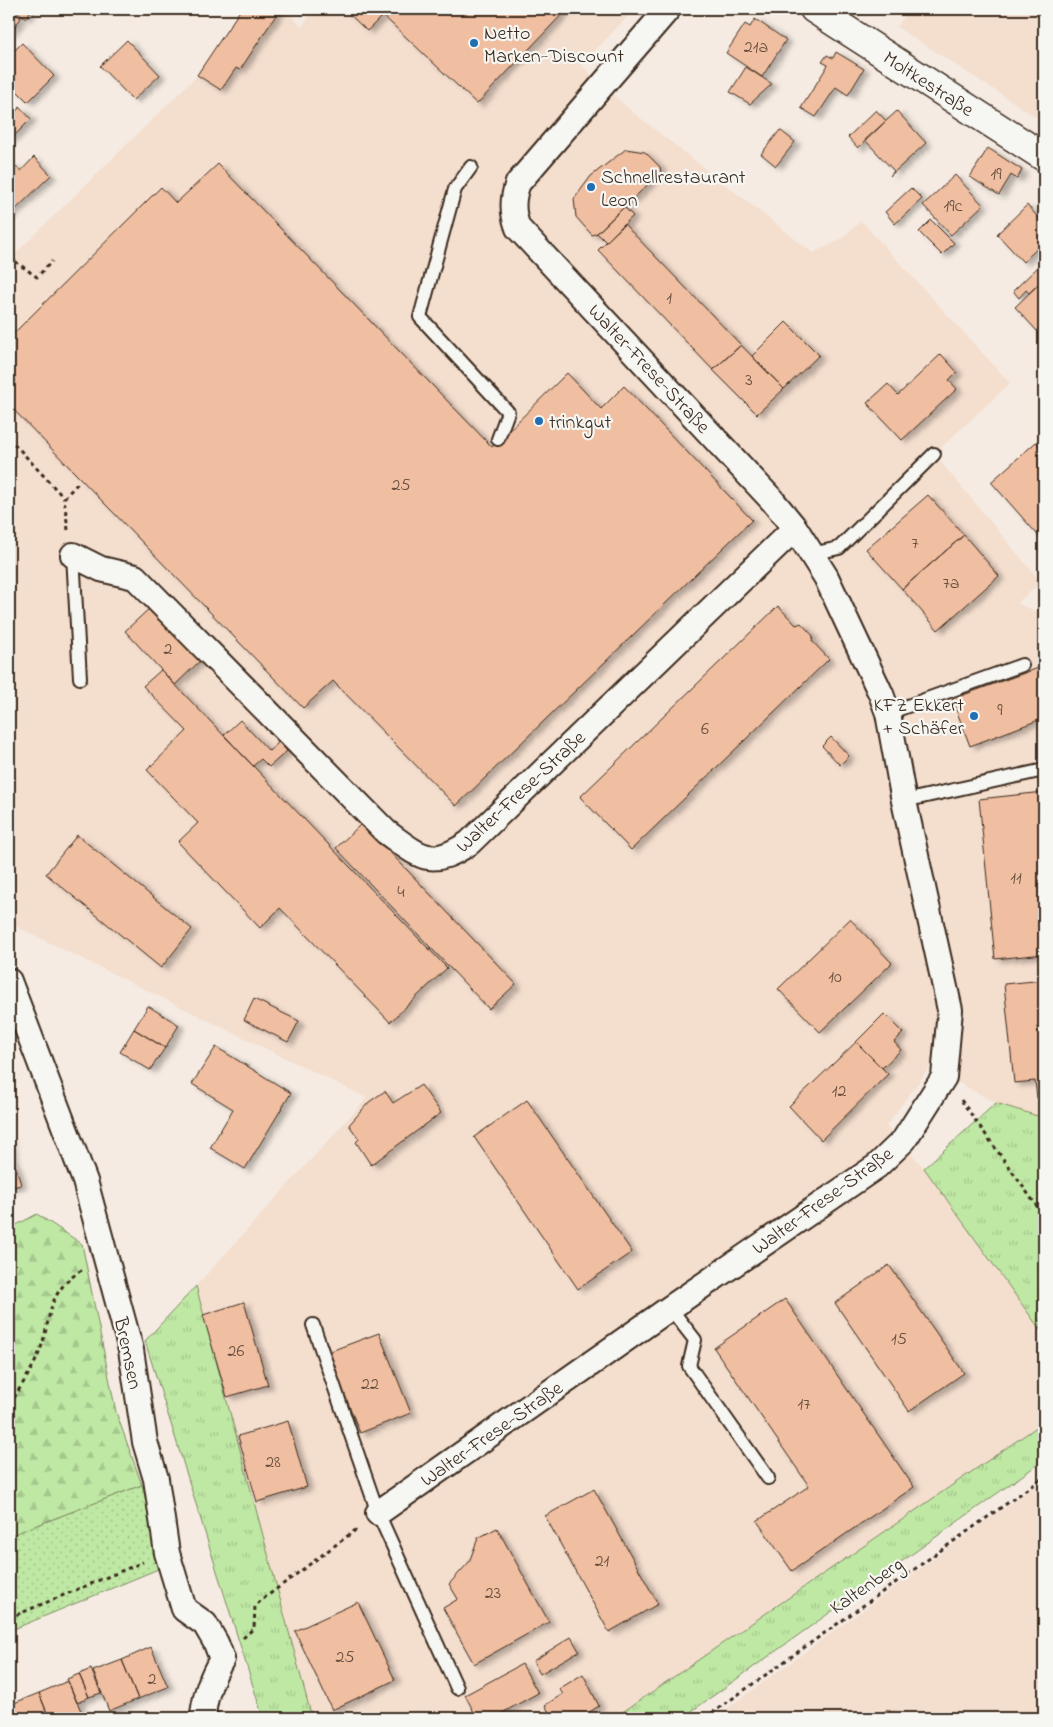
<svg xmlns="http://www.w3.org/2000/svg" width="1053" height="1727" font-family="'Indie Flower',sans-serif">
  <defs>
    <pattern id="grass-tufts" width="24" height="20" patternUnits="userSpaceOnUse" patternTransform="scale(1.25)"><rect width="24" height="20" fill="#bfe8a4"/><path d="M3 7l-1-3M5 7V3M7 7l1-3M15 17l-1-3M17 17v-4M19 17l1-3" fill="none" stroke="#a5c78d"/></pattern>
    <pattern id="forest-firs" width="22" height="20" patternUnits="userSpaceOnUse" patternTransform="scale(1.25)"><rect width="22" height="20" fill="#bfe8a4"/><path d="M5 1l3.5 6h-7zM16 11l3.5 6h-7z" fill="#a5c78d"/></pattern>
    <pattern id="park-dots" width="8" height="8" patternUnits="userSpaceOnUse" patternTransform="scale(1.25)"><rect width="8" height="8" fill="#bfe8a4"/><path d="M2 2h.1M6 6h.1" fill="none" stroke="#a5c78d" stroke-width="1.8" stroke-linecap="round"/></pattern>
    <filter id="shadow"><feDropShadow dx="5.5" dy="3" stdDeviation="2.5" flood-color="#0004"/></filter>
  </defs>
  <rect width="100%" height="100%" fill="#f5ebe2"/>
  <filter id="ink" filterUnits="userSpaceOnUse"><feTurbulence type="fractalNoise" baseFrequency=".02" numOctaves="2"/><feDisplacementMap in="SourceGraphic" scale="10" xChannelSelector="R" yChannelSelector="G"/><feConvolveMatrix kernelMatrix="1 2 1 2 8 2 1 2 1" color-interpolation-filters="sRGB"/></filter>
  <g filter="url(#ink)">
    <path fill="#f4dece" d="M265 9H284L302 27 314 9H635L581 65 630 110 813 253 840 240 861 221 1010 383 934 454 1041 582 1017 603 1044 615V1118L996 1103 930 1067 886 1126 924 1168 1044 1335V1422L614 1718H312L196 1286 367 1098 9 923V260Z
      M910 9H1044V122L897 27Z
      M1044 1479V1718H714Z"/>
    <path fill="url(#grass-tufts)" stroke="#7d8961" d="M996 1103 1044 1118V1335L924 1168Z
      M196 1286 312 1718H263L145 1341Z
      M1044 1422V1460L682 1718H614Z"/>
    <path fill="url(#forest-firs)" stroke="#7d8961" d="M37 1214 82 1244 116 1412 142 1485 9 1536V1229Z"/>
    <path fill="url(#park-dots)" stroke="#7d8961" d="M142 1485 163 1567 9 1631V1536Z"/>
    <path fill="#f0bea0" stroke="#3b2a1e" filter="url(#shadow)" d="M9 9 21 18 9 34Z
      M13 9H32L26 18Z
      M241 9H280L240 70 236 68 221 90 197 75Z
      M344 9H376L383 15 367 31Z
      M376 9H567L477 104Z
      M755 19 786 40 762 77 726 53 745 24 750 27Z
      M127 40 160 75 133 100 100 66Z
      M22 43 54 76 28 102 9 83V56Z
      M836 52 864 69 848 95 836 87 816 117 801 108 828 65 822 62 827 55 833 58Z
      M746 67 772 84 750 104 730 92Z
      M20 107 31 119 9 141V119Z
      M876 110 886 121 858 148 848 137Z
      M897 111 926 143 890 176 894 171 865 140Z
      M780 130 795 142 776 166 761 154Z
      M988 148 1022 170 1017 179 1011 175 999 195 970 177Z
      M626 149 645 152 660 167 661 172 597 233 592 235 576 217 574 199 591 176Z
      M34 157 51 175 9 216V170L14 165 21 171Z
      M218 164 492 447 567 373 601 409 624 386 752 520 456 806 333 681 303 708 9 405V338L161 187 176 203Z
      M955 175 983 205 951 235 923 205Z
      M911 188 922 199 895 224 885 212Z
      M1027 205 1044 224V242L1023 262 997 234Z
      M624 207 633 216 606 242 597 233Z
      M931 220 954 243 942 255 919 232Z
      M624 224 741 345 713 370 598 250Z
      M1041 264 1044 268V279L1029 293 1026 290 1019 298 1013 291Z
      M1044 279V325L1037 331 1015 307Z
      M786 322 819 355 784 389 752 356Z
      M741 345 784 389 757 414 713 370Z
      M941 354 957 372 949 380 957 389 902 440 867 403 888 384 898 395Z
      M1036 442 1044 451V542L991 482Z
      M928 495 964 535 902 589 866 549Z
      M964 535 999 576 938 630 902 589Z
      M152 606 204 657 175 685 125 631Z
      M778 606 796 625 801 623 813 636 812 641 829 659 631 850 580 797Z
      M1044 666V718L970 746 952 699Z
      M161 670 447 968 390 1022 280 908 260 928 178 842 198 823 147 770 187 731 143 686Z
      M240 720 269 751 279 742 287 751 269 767 261 759 253 766 224 735Z
      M831 737 849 756 840 765 822 746Z
      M1044 792V954L995 959 979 799Z
      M362 823 516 984 489 1009 336 848Z
      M77 835 192 929 161 968 46 874Z
      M850 919 892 963 820 1032 778 989Z
      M1044 980V1103L1037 1098 1035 1081 1014 1083 1004 984Z
      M254 999 299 1021 288 1042 244 1020Z
      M148 1006 179 1025 165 1048 134 1029Z
      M884 1014 903 1033 894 1042 901 1050 882 1068 856 1042Z
      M134 1029 165 1048 150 1070 120 1052Z
      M856 1042 888 1074 821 1140 789 1106Z
      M216 1047 291 1093 245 1169 210 1148 233 1109 192 1084Z
      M421 1085 441 1113 371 1165 356 1142 359 1139 349 1125 369 1102 385 1091 393 1103Z
      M527 1100 632 1252 578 1289 474 1137Z
      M9 1137 15 1168 16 1167 21 1185 9 1188Z
      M889 1265 964 1373 909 1411 835 1303Z
      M785 1299 914 1487 792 1571 757 1521 809 1486 714 1348Z
      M244 1302 268 1385 227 1397 203 1315Z
      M379 1333 411 1413 360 1433 328 1352Z
      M288 1421 307 1487 257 1502 238 1436Z
      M594 1489 658 1604 609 1632 545 1516Z
      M497 1528 549 1622 474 1664 443 1608 458 1599 449 1584 469 1562 478 1538Z
      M358 1602 395 1680 332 1710 295 1631Z
      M571 1637 579 1651 540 1674 533 1661Z
      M151 1647 168 1687 138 1699 122 1660Z
      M122 1660 138 1699 109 1711 93 1671Z
      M522 1664 538 1693 493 1718H477L465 1695Z
      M91 1669 101 1693 89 1697 79 1674Z
      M79 1674 89 1697 77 1703 67 1679Z
      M583 1674 599 1706 580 1718H552L545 1705 563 1694 559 1689Z
      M68 1681 84 1718H49L39 1693Z
      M39 1693 49 1718H15L9 1705Z
      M888 1709 896 1718H876Z"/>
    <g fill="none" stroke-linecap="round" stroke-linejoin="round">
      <defs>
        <path id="lane" d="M471 167 455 189 420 317 508 412 498 439
          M811 554 839 548 934 454
          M73 555 80 678
          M888 713 1022 665
          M904 801 1044 770
          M670 1308 695 1340 689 1366 768 1478
          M313 1325 378 1513 457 1688"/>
        <path id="street" d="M73 555 101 569 135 577 386 832C421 857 430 869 469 843L795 528
          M9 981 85 1181 131 1350 145 1442 156 1479 167 1553 184 1609 205 1624 216 1643 222 1659C211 1678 206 1693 203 1714L206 1718
          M378 1513 670 1308 877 1166 904 1140 944 1077 950 1010 904 801 888 713 881 694 826 577 795 528 772 500 518 228C512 212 512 199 518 183L668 9"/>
        <path id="secondary" d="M814 9 1044 157"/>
      </defs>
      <use href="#lane" stroke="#3b2a1e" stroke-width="16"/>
      <use href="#street" stroke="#3b2a1e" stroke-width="28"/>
      <use href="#secondary" stroke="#3b2a1e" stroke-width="31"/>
      <path stroke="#3b2a1e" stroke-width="3" stroke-dasharray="4 4" stroke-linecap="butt" d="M9 268 16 262 37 277 52 261
        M9 438 64 498
        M68 530 64 498 79 482
        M961 1100 1044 1216
        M9 1404 13 1400C21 1385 33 1369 39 1353 53 1317 44 1294 82 1270
        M9 1618 143 1562
        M243 1638 254 1628 255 1605 357 1529
        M705 1718 1044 1477"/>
      <use href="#lane" stroke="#f6f6f2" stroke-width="12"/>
      <use href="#street" stroke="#f6f6f2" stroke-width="24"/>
      <use href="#secondary" stroke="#f6f6f2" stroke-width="28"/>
    </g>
  </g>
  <g fill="#1f6fb2" stroke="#f6f6f2" stroke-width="2">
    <circle cx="474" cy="43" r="5"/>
    <circle cx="591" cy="187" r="5"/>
    <circle cx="539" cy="421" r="5"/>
    <circle cx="974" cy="716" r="5"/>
  </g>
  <g text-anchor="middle" stroke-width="4.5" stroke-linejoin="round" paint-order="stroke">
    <g font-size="18" fill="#684f3e">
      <text x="756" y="52">21a</text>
      <text x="996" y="179">19</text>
      <text x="953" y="211">19c</text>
      <text x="669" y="303">1</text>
      <text x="749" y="385">3</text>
      <text x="401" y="490">25</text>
      <text x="915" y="548">7</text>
      <text x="951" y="588">7a</text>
      <text x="168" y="654">2</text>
      <text x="1000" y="715">9</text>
      <text x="705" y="734">6</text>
      <text x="1016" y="883">11</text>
      <text x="401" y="897">4</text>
      <text x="835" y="982">10</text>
      <text x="839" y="1096">12</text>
      <text x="899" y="1344">15</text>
      <text x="236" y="1356">26</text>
      <text x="370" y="1389">22</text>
      <text x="804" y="1409">17</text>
      <text x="273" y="1467">28</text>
      <text x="602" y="1566">21</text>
      <text x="493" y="1598">23</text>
      <text x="345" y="1662">25</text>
      <text x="152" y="1684">2</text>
    </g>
    <g font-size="20" fill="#3b2a1e" stroke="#f6f6f2" text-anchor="start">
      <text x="484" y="39">Netto<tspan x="484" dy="23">Marken-Discount</tspan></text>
      <text x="601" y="183">Schnellrestaurant<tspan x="601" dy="23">Leon</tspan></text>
      <text x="549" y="428">trinkgut</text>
      <text x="964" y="711" text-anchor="end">KFZ Ekkert<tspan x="964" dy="23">+ Schäfer</tspan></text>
    </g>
    <g font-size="20" fill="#3b2a1e" stroke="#f6f6f2">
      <text transform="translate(929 83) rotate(33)" y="7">Moltkestraße</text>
      <text transform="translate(650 368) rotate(47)" y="7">Walter-Frese-Straße</text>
      <text transform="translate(520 791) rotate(-43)" y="7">Walter-Frese-Straße</text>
      <text transform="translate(822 1200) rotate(-36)" y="7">Walter-Frese-Straße</text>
      <text transform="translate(129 1353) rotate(78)" y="7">Bremsen</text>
      <text transform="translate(491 1433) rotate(-35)" y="7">Walter-Frese-Straße</text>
      <text transform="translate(866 1585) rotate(-35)" y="7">Kaltenberg</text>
    </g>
  </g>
  <rect width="1053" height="1727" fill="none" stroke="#f6f6f2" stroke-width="30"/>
  <rect x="15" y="15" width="1023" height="1697" fill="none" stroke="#3b2a1e" stroke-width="2" filter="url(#ink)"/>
</svg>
